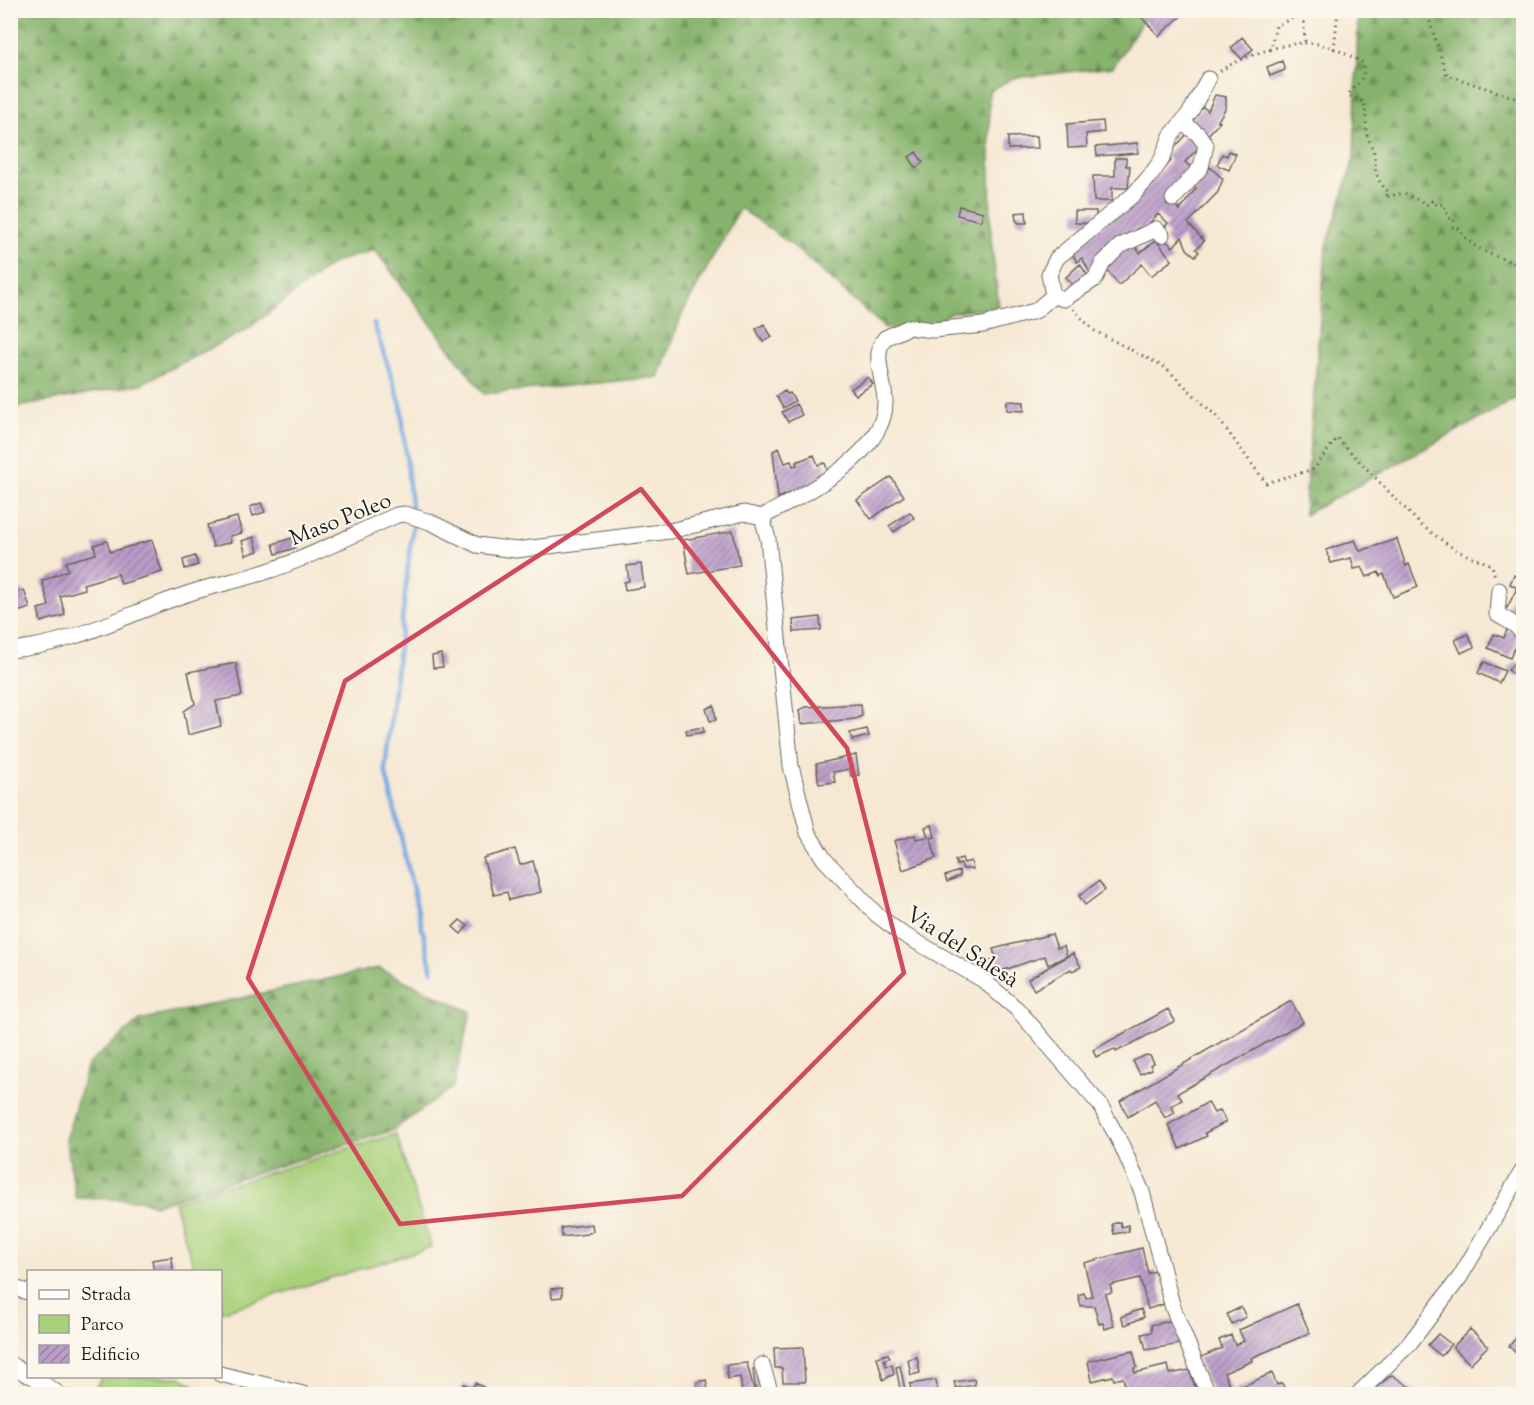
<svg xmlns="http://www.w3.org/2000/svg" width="1534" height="1405" font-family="'Sorts Mill Goudy',serif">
  <defs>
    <pattern id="forest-firs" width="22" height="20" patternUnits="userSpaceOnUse" patternTransform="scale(1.5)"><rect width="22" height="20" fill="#86b36c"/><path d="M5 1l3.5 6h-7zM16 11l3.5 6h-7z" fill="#6d9158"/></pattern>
    <pattern id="building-hatch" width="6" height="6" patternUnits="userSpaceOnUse" patternTransform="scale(1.5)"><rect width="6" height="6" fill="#bb9cc9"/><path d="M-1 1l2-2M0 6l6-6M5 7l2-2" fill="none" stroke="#977ea2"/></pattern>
  </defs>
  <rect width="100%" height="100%" fill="#fbf7ec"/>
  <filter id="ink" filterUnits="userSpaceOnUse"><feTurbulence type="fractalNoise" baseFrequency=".0167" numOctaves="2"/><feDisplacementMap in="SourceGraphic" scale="12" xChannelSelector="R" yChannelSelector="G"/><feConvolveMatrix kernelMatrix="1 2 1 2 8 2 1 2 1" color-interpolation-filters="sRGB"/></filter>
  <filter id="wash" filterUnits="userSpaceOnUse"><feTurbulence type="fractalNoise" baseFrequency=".008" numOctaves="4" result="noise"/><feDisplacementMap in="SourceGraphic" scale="24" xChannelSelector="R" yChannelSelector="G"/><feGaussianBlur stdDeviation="1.35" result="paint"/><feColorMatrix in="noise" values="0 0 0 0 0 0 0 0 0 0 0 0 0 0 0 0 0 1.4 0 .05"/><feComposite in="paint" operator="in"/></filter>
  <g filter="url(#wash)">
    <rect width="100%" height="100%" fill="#f6e8d3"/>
    <path fill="#a9d17c" stroke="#62764c" stroke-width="1.5" d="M396 1134 431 1247 221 1312 220 1272 195 1271 174 1202Z
      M103 1376 180 1377 209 1394H91Z"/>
    <path fill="url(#forest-firs)" stroke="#516844" stroke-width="1.5" d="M11 11H1149L1113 67 1013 78 989 91 991 238 999 307 950 313 926 330 885 328 792 245 740 208 682 314 659 377 484 394 375 250 335 262 246 330 141 384 11 408Z
      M1358 11H1523V399H1515L1304 515 1326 249 1354 159Z
      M378 968 471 1012 453 1087 393 1130 155 1205 140 1200 76 1198 66 1140 87 1065 140 1020Z"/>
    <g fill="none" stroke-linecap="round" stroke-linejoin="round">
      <path stroke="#74a8e1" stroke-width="4.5" d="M374 324 401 405 413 524 385 769 432 971"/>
    </g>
    <g id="blocks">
      <path fill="url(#building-hatch)" d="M1143 10H1175L1181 16 1159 36 1139 15Z
        M1242 37 1253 49 1242 59 1231 48Z
        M1282 61 1285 70 1270 76 1267 67Z
        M1215 95 1226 97V107L1218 121 1220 122 1205 138 1188 123 1203 107 1208 111Z
        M1103 121 1104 132 1086 134 1087 147 1068 148 1067 124Z
        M1190 131 1203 143 1185 162 1195 171 1169 199 1180 210 1196 188 1194 186 1210 167 1223 179 1218 192 1188 223 1204 241 1196 249 1199 252 1195 256 1187 249 1182 237 1173 247 1165 240 1169 235 1163 229 1168 223 1158 214 1142 231 1138 228 1096 260 1099 263 1090 273 1082 258 1077 262 1071 251 1131 203 1171 161 1166 157Z
        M1037 136 1038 148 1008 149V137Z
        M1137 143 1138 153 1097 156 1096 147Z
        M1229 151 1236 154 1229 170 1217 165 1222 154 1227 156Z
        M916 152 923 162 916 168 909 157Z
        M1115 158H1126V166H1130L1128 188H1112V201H1094L1093 176H1115Z
        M959 206 983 212 981 221 957 215Z
        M1075 211H1096V223H1075Z
        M1026 212 1027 223H1019L1016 220 1015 213Z
        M1156 240 1172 260 1151 276 1142 264 1119 285 1104 267 1133 244 1140 253Z
        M1080 264 1088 276 1073 286 1066 277Z
        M764 324 772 337 763 342 756 329Z
        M868 377 873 384 856 395 851 389Z
        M785 391 787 394 790 393 795 401 783 408 776 396Z
        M1007 401 1024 402V411L1007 410Z
        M796 404 802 415 788 422 782 412Z
        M779 448 785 463 791 461 793 466 797 465 796 462 814 455 818 465 825 463 830 478 778 498 773 451Z
        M891 477 904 496 871 519 857 500Z
        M261 503 265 512 253 516 250 507Z
        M910 512 914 518 894 532 889 526Z
        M237 517 242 533 230 536 231 542 213 547 207 525Z
        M733 531 740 565 689 574 683 540Z
        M254 537 258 551 246 555 242 541Z
        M292 538 295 548 276 554 273 544Z
        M1397 539 1406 566 1409 564 1418 587 1393 597 1384 574 1380 576 1379 572 1367 577 1362 567 1354 569 1351 558 1331 563 1326 550 1355 540 1360 551Z
        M152 540 162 572 121 584 118 574 83 584 85 589 60 596 65 615 41 622 38 609 49 606 42 581 68 570 66 562 96 554 94 545 107 541 110 552Z
        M195 556 198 565 185 569 183 560Z
        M641 564 644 587 625 590 624 582 629 581 627 566Z
        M1524 574V623L1500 612 1502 606 1507 608 1517 588 1510 584 1514 575 1521 579Z
        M24 590 30 608 11 614 10 595Z
        M820 617 821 630 794 632 793 620Z
        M1507 629 1520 635 1510 658 1488 648 1494 634 1504 638Z
        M1468 634 1474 647 1461 653 1455 640Z
        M441 654 443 667 433 668 432 656Z
        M1516 661 1524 667 1518 678 1508 670Z
        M1484 662 1505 671 1499 683 1478 673Z
        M236 663 242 696 216 701 221 726 188 735 184 711 195 704 188 672Z
        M861 704 862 716 855 719 801 724 799 710 806 707Z
        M714 705 716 720 710 721 706 709Z
        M703 727 704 732 687 735 686 730Z
        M867 729 869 736 852 740 850 733Z
        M856 755 859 775 851 776 850 769 833 772 835 782 819 784 816 764Z
        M932 825 935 837 931 838 936 858 903 870 894 841 915 835 916 839 928 837 925 827Z
        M515 849 520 865 533 861 541 892 509 900 507 892 494 895 483 858Z
        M962 858 964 863 971 861 973 869H963L961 864 957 865 955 860Z
        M959 871 960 876 947 882 945 876Z
        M1099 881 1105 890 1085 905 1079 896Z
        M460 920 468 926 461 934 453 927Z
        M1052 934 1057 948 1064 946 1067 956 1048 965 1045 956 990 975 986 962 996 958 993 949Z
        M1073 953 1081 967 1072 971 1071 969 1034 990 1028 979Z
        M1291 1001 1303 1022 1178 1093 1182 1100 1171 1106 1175 1113 1165 1118 1155 1100 1128 1117 1120 1101Z
        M1168 1009 1175 1021 1116 1052 1115 1049 1096 1057 1093 1050Z
        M1146 1055 1150 1056 1154 1063 1150 1065 1152 1069 1140 1074 1133 1061Z
        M1208 1102 1214 1113 1220 1110 1226 1122 1205 1133 1207 1136 1180 1149 1168 1125Z
        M1120 1222 1121 1227 1128 1225 1129 1231 1114 1234 1112 1224Z
        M592 1224 593 1231 587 1234 562 1237 561 1228Z
        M1142 1248 1148 1273 1156 1271 1164 1304 1148 1309 1140 1278 1110 1285 1112 1292 1105 1294 1114 1326 1105 1329 1103 1323 1099 1324 1094 1306H1081L1078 1295 1084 1293 1086 1298 1092 1296 1084 1263Z
        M172 1257 173 1272H154L152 1260Z
        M562 1288V1297L552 1298 551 1289Z
        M1297 1304 1310 1333 1251 1358 1252 1361 1224 1373 1232 1391 1272 1373 1277 1385 1282 1383 1287 1394H1213L1197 1359 1222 1348 1219 1340 1231 1335 1235 1345 1244 1341 1239 1330Z
        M1241 1307 1246 1317 1232 1324 1227 1314Z
        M1141 1309 1144 1317 1125 1325 1121 1317Z
        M1174 1320 1180 1344 1146 1350 1142 1334 1152 1332 1151 1325Z
        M1470 1329 1488 1346 1470 1364 1453 1347Z
        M1438 1334 1451 1344 1441 1356 1428 1345Z
        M1517 1337 1524 1344 1517 1354 1509 1346Z
        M803 1347 805 1382H783L782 1368H775L774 1348Z
        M1133 1351 1137 1367 1134 1368 1135 1373 1168 1365 1170 1374 1189 1370 1197 1392 1127 1394 1123 1378 1114 1380 1113 1376 1092 1381 1088 1361Z
        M888 1354 890 1358 884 1359 886 1366 892 1365 894 1374 883 1380 877 1357Z
        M917 1357 920 1373 911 1375 908 1359Z
        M747 1363 754 1390 742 1392 740 1377 728 1379 726 1365Z
        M900 1366 906 1394H901L896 1367Z
        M763 1367 769 1394H756L753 1369Z
        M1392 1375 1417 1392 1415 1394H1368Z
        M974 1379 975 1385 956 1388 954 1382Z
        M706 1380 709 1394H675L698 1390 697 1382Z
        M936 1380 938 1394H911L910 1384Z
        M475 1383 496 1394H458L464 1384 472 1388Z"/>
    </g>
  </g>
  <g filter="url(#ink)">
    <use href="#blocks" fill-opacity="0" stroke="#68635c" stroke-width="1.5"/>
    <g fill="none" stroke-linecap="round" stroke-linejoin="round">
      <defs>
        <path id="street" d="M1173 199 1201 167 1206 145 1198 134 1183 123
          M1053 296 1049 274 1057 258 1133 195 1151 175 1162 159 1171 136 1191 111 1208 79
          M762 517 768 539 791 766 808 833 824 859 877 915 901 933 983 980 1018 1010 1100 1105 1122 1146 1142 1192 1173 1308 1208 1394
          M762 517C801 496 887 455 885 401 885 383 871 353 885 338L909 327 933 330 983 325 1035 311 1053 296 1064 299 1095 279 1103 263 1120 246 1156 229 1162 235
          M1499 590 1497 614 1515 625 1524 635
          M10 650C71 645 127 614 184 595 212 585 243 580 271 570 314 556 355 533 397 515L405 514 430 522 477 545 516 550 670 531 744 513 762 517
          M10 1287 28 1292
          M10 1364 28 1375
          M762 1365 771 1394
          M220 1374 303 1394
          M32 1376 59 1394
          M1358 1394 1409 1344 1460 1277 1524 1168"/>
      </defs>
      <use href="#street" stroke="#68635c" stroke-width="17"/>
      <path stroke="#68635c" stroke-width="3" stroke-dasharray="1.5 4.5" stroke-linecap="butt" d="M1303 10 1305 43
        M1426 10 1447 75 1524 101
        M1334 49 1338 10
        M1270 51 1276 26 1303 13
        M1220 71C1239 58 1281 43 1305 43 1325 42 1346 54 1363 63 1367 80 1356 84 1348 95L1364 102C1367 113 1365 124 1367 135 1369 142 1373 147 1374 154 1376 170 1375 181 1389 192L1385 197 1404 193 1428 205 1432 201 1438 206 1443 204 1449 218 1454 219 1453 227 1458 228C1471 250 1500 259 1524 265
        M1073 309 1093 330 1166 368 1217 417 1266 483 1314 469 1337 438 1421 525 1457 551 1492 565 1495 577"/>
      <use href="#street" stroke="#fff" stroke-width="15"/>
    </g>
  </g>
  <path fill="none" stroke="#d1495b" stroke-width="4.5" stroke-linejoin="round" d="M641 489 847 748 904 973 682 1196 400 1224 248 978 345 681Z"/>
  <g text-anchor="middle" stroke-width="4.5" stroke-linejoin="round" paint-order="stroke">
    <g font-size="22" fill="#1c1c1c" stroke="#fbf7ec">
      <text transform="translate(340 518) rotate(-22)" y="8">Maso Poleo</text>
      <text transform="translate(963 946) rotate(33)" y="8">Via del Salesà</text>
    </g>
  </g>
  <rect width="1534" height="1405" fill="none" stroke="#fbf7ec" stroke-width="36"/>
  <rect x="27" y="1270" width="195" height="108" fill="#fbf7ec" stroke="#a29f99" stroke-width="1.5"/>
  <rect x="39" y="1290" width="30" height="9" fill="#ffffff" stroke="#a29f99" stroke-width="1.5"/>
  <text x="81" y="1300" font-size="18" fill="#1c1c1c">Strada</text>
  <rect x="39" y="1315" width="30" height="18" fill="#a9d17c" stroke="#a29f99" stroke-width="1.5"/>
  <text x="81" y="1330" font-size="18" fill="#1c1c1c">Parco</text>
  <rect x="39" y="1345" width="30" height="18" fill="url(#building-hatch)" stroke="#a29f99" stroke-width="1.5"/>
  <text x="81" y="1360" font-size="18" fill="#1c1c1c">Edificio</text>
</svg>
